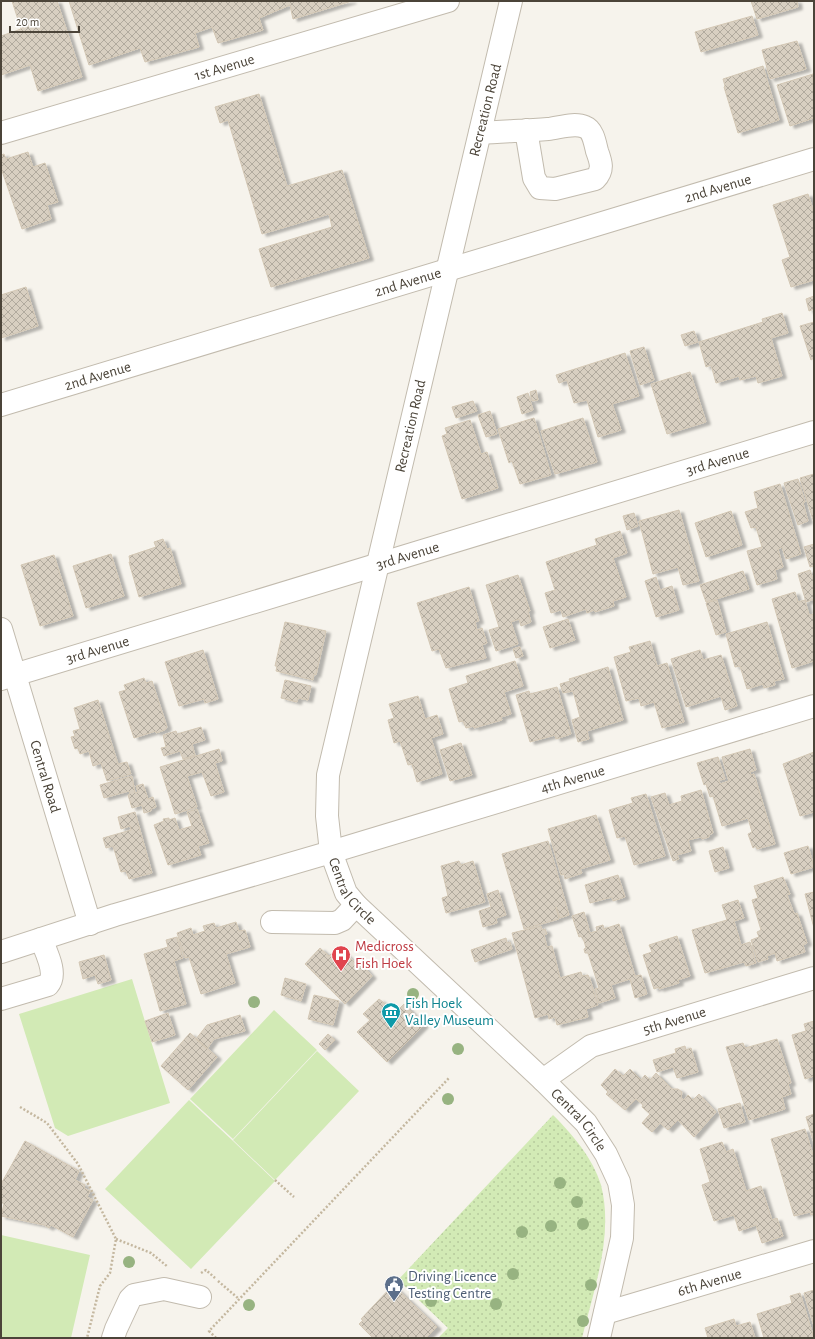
<svg xmlns="http://www.w3.org/2000/svg" width="815" height="1339" font-family="'Alegreya Sans',sans-serif">
  <defs>
    <pattern id="grass-dots" width="8" height="8" patternUnits="userSpaceOnUse"><rect width="8" height="8" fill="#d2eab5"/><path d="M2 2h.1M6 6h.1" fill="none" stroke="#b6ca9c" stroke-width="1.8" stroke-linecap="round"/></pattern>
    <pattern id="building-cross-hatch" width="8" height="8" patternUnits="userSpaceOnUse"><rect width="8" height="8" fill="#d8cfc1"/><path d="M0 0l8 8M0 8l8-8" fill="none" stroke="#b1aa9e"/></pattern>
    <filter id="shadow"><feDropShadow dx="4.5" dy="2.5" stdDeviation="1" flood-color="#0004"/></filter>
  </defs>
  <rect width="100%" height="100%" fill="#f6f3ec"/>
  <path fill="url(#grass-dots)" d="M553 1115C572 1134 593 1158 601 1185 614 1235 594 1289 582 1338H438L448 1328 398 1280Z"/>
  <path fill="#d2eab5" d="M132 979 170 1103 68 1136 55 1128 19 1014Z
    M274 1010 317 1050 233 1139 190 1099Z
    M317 1051 359 1091 275 1180 233 1140Z
    M189 1100 232 1140 148 1229 105 1189Z
    M232 1140 275 1181 191 1269 148 1229Z
    M1 1235 90 1255 71 1338H1Z"/>
  <path fill="url(#building-cross-hatch)" stroke="#d3c7b4" filter="url(#shadow)" d="M12 1H57L82 77 38 91 30 65 1 75V36L21 29Z
    M69 1H352L293 19 290 5 259 18 263 30 218 43 212 27 195 33 199 47 145 62 140 48 89 65Z
    M751 1H797L798 7 757 19Z
    M752 16 758 35 701 52 695 32Z
    M797 41 806 69 770 79 762 50Z
    M763 66 779 120 738 133 724 87 725 86 723 79Z
    M813 74 814 118 790 126 777 85Z
    M259 94 287 186 342 170 369 258 271 287 259 249 332 227 329 214 262 234 228 120 220 123 215 107Z
    M28 152 33 167 45 163 58 202 47 205 51 219 22 229 1 168V155L4 154 6 159Z
    M808 194 814 213V280L791 287 782 260 790 257 773 205Z
    M26 287 38 326 1 338V295Z
    M814 296V309L809 311 806 299Z
    M782 313 788 333 771 338 782 376 758 383 756 376 740 380 739 376 716 383 711 365 706 367 699 342 763 322 762 319Z
    M814 322V358L811 360 800 326Z
    M694 331 698 342 685 346 681 335Z
    M644 347 654 380 640 385 630 351Z
    M625 353 639 396 612 404 621 430 598 437 587 400 574 403 567 380 559 383 556 375Z
    M690 372 706 422 667 434 651 384Z
    M536 390 538 400 532 401 530 392Z
    M528 393 533 410 522 414 517 397Z
    M473 401 477 411 456 418 452 407Z
    M490 411 497 434 486 437 478 415Z
    M534 418 551 475 520 484 512 461 509 463 498 429Z
    M583 418 597 462 555 474 541 431Z
    M470 420 481 454 487 452 498 488 462 499 442 436 447 434 445 428Z
    M814 474V523L800 478Z
    M798 479 805 502 803 503 808 521 798 525 784 483Z
    M780 484 801 554 786 559 782 547 778 549 783 567 775 570 777 579 757 585 747 551 762 547 756 527 751 528 745 512 758 508 754 492Z
    M679 510 699 581 683 585 678 567 653 574 639 521Z
    M731 511 742 545 706 557 695 523Z
    M634 513 638 526 627 530 623 516Z
    M620 531 627 553 613 558 626 597 613 601 614 606 595 612 594 610 587 613 586 609 563 617 561 610 551 613 545 593 555 590 546 562 597 545 595 539Z
    M163 539 167 549 170 548 181 584 139 597 129 562H130L129 556 156 547 154 542Z
    M814 544V566L810 567 804 547Z
    M111 554 124 596 86 608 73 566Z
    M54 555 73 616 40 626 21 565Z
    M810 570 814 582V599L806 602 798 574Z
    M743 571 749 589 706 602 700 585Z
    M518 575 530 611H528L531 622 521 626 519 619 511 622 518 644 496 651 489 630 499 627 486 585Z
    M656 577 660 590 672 586 679 610 656 617 645 581Z
    M469 587 479 621 475 622 477 630 482 628 487 643 482 645 486 658 446 668 439 649 432 651 417 603Z
    M795 592 798 602 805 600 809 615 814 614V661L792 668 772 599Z
    M717 600 726 632 716 635 706 603Z
    M568 619 575 640 550 648 543 627Z
    M285 622 326 631 316 675 314 674 313 680 276 671 277 666H275Z
    M767 622 784 679 774 681 775 685 764 688 763 684 747 689 740 666 735 667 726 634Z
    M650 641 657 666 667 663 684 722 662 728 654 702 641 706 639 698 626 701 614 657 631 652 629 647Z
    M520 647 523 656 516 658 513 649Z
    M203 650 218 699 205 703 204 699 179 706 165 662Z
    M700 650 703 660 721 655 737 706 725 710 721 696 686 707 671 659Z
    M515 661 523 686 504 692 511 714 501 717 502 720 474 728V726L466 728 463 721 459 722 449 689 468 683 466 676Z
    M608 667 623 720 587 731 589 739 578 742 572 720 580 717 573 691 563 693 560 684 570 681 569 679Z
    M144 678 146 683 152 681 167 727 165 730 156 733V731L134 738 119 692 126 690 124 685Z
    M285 680 311 686 308 700 298 698 297 702 281 698Z
    M557 687 571 734 556 739 555 735 530 742 516 695 529 691 530 694Z
    M418 696 425 719 437 715 443 734 431 738 442 774 417 782 412 764 408 765 400 741 394 743 388 720 394 718 389 704Z
    M98 700 118 764 127 762 131 774 107 781 101 763 93 766 89 751 80 754 78 748 75 749 71 737 75 736 73 731 80 729 74 708Z
    M201 727 205 740 192 744 195 755 183 759 180 751 164 756 161 748 166 747 163 735 176 731 177 734Z
    M461 743 472 775 450 781 440 750Z
    M219 749 222 761 215 763 224 792 211 796 202 772 187 776 197 807 175 814 160 767Z
    M750 749 756 770 750 772 751 775 754 774 775 844 757 849 756 846 753 848 748 834 752 832 748 818 722 826 713 796 710 797 706 784 704 785 697 763 718 757 725 779 719 780 720 784 729 781 722 757Z
    M814 752V812L800 816 783 764Z
    M132 776 135 793 138 792 136 786 143 784 148 799 153 797 156 807 151 809V811L144 813 142 805 132 808 128 795 130 794 129 791 104 798 100 785Z
    M701 790 713 833 709 835V837L702 839 701 837 688 840 691 851 677 855 679 859 673 861 651 797 665 793 669 805 682 801 681 796Z
    M646 794 665 856 634 865 625 836 617 838 609 810 633 803 631 798Z
    M197 809 209 843 198 846 201 855 168 865 154 825 164 821 163 819 169 818V820L175 818 179 830 192 826 187 812Z
    M135 812 152 873 129 879 126 871 121 872 113 846 106 848 103 838 131 830 130 826 121 829 118 817Z
    M596 815 610 860 580 869 582 873 565 879 564 874 561 875 548 829Z
    M548 841 569 915 560 918 556 907 559 919 524 929 502 854Z
    M808 846 814 867 791 874 784 853Z
    M723 847 729 868 715 872 709 851Z
    M459 861 461 865 473 861 485 902 446 913 442 898 448 896 441 866Z
    M618 875 625 897 613 901 612 897 590 903 585 885Z
    M783 877 790 894 787 895 793 911 795 914 797 913 807 943 803 945 805 952 777 961 775 953 767 956 768 959 758 962 751 940 759 937 757 932 761 930 752 900 758 898 754 886Z
    M498 890 506 915 496 918 497 923 483 927 479 911 491 907 487 894Z
    M814 892V928L805 894Z
    M738 900 744 918 734 921 741 945 750 942 756 963 746 966 744 962 705 973 692 930 727 920 722 905Z
    M584 912 590 933 597 931 596 927 603 925 604 929 619 924 635 976 641 975 647 994 635 998 630 979 611 985 615 998 599 1003 595 989 599 988 588 953H585L584 949 586 948 584 941 581 936 579 937 572 916Z
    M236 922 239 931 245 930 250 947 226 954 235 983 201 994 189 957 185 958 177 933 191 928 193 935 205 931 203 926 214 923 216 928Z
    M541 926 542 930 545 929 547 934 544 935 547 947 552 946 560 978 581 972 582 976 588 975 590 979 598 1005 586 1009 588 1017 557 1025 555 1017 549 1019 548 1014 535 1018 512 933Z
    M677 936 690 976 678 980 679 983 659 989V987L654 989 643 955 652 952 649 945Z
    M177 937 183 958 174 961 186 1004 160 1011 144 954 168 947 166 940Z
    M506 938 507 943 510 942 512 949 475 962 471 950Z
    M338 947 361 968 363 966 372 976 345 1004 305 964 320 948 329 956Z
    M104 955 111 980 98 984 95 975 83 979 79 962Z
    M285 978 306 984 301 1001 281 995Z
    M314 995 339 1001 333 1025 308 1019Z
    M379 999 396 1012 404 1004 424 1025 387 1062 357 1032 370 1020 363 1014Z
    M168 1013 175 1035 152 1042 145 1021Z
    M240 1015 245 1031 214 1039 207 1049 196 1039 207 1025Z
    M814 1021V1076L805 1079 792 1035 806 1031 804 1024Z
    M190 1033 217 1057 188 1090 161 1066Z
    M328 1034 335 1040 325 1050 319 1044Z
    M777 1039 791 1083 788 1084 791 1094 782 1097 785 1109 749 1120 726 1047 743 1043 745 1048Z
    M685 1046 686 1050 691 1048 698 1072 677 1078 673 1067 657 1072 653 1060 676 1053 675 1049Z
    M615 1069 623 1076 630 1069 641 1080 645 1075 650 1080 656 1073 672 1089H678L682 1092 681 1098 684 1100 688 1095 693 1100 699 1094 716 1112 694 1137 678 1120 668 1130 660 1123 652 1132 642 1123 650 1114 642 1107 643 1105 636 1099 625 1110 606 1094 608 1092 601 1085Z
    M740 1103 745 1122 724 1128 718 1109Z
    M814 1114V1143L806 1117Z
    M805 1129 814 1158V1214L811 1215 810 1212 794 1216 771 1139Z
    M25 1141 79 1171 75 1180 85 1185 84 1188 90 1191 87 1197 93 1200 73 1237 51 1225 49 1228 44 1225 1 1216 4 1204 1 1202V1184Z
    M722 1142 726 1152 733 1149 746 1191 761 1186 772 1220 777 1218 783 1236 762 1243 756 1225 739 1231 734 1215 714 1221 702 1185 710 1182 700 1149Z
    M393 1285 437 1327 426 1338H373L359 1324 363 1320 361 1319Z
    M814 1290V1326L804 1293Z
    M800 1293 814 1338H764L757 1314 792 1303 790 1296Z
    M734 1319 736 1326 750 1322 755 1338H708L705 1328Z"/>
  <g fill="none" stroke-linecap="round" stroke-linejoin="round">
    <defs>
      <g id="minor">
        <path id="s1" d="M511 1 328 775 327 816 331 852 814 706"/>
        <path id="s2" d="M1 133 448 1"/>
        <path d="M480 133C502 131 525 131 548 129 559 128 574 122 585 127 593 130 595 143 597 151 601 162 604 170 595 179L555 189 540 188 534 178 526 130"/>
        <path id="s3" d="M1 405 814 159"/>
        <path id="s4" d="M1 629 90 924"/>
        <path id="s5" d="M1 679 814 432"/>
        <path d="M272 922 335 923 342 920 356 905"/>
        <path id="s6" d="M1 952 115 915 331 852 346 893 356 905 543 1080 586 1123 606 1154 619 1182 623 1205 622 1238 599 1338"/>
        <path d="M1 999 48 985C58 974 46 952 41 939"/>
        <path id="s7" d="M543 1080 591 1046 814 978"/>
        <path id="s8" d="M605 1313 814 1251"/>
        <path d="M113 1338 116 1329 130 1299 134 1295 164 1289 200 1297"/>
      </g>
    </defs>
    <use href="#minor" stroke="#c2bbae" stroke-width="24"/>
    <path stroke="#c4b79f" stroke-width="2.5" stroke-dasharray="2 2" stroke-linecap="butt" d="M20 1107 47 1123 78 1164 116 1239 110 1273 100 1286 87 1338
      M275 1180 294 1197
      M116 1239 151 1253 168 1267
      M201 1273 206 1270 215 1278
      M218 1281 239 1299
      M216 1338 209 1331 449 1078"/>
    <use href="#minor" stroke="#fff" stroke-width="22"/>
  </g>
  <g fill="#97b381">
    <circle cx="413" cy="994" r="6"/>
    <circle cx="254" cy="1002" r="6"/>
    <circle cx="458" cy="1049" r="6"/>
    <circle cx="448" cy="1099" r="6"/>
    <circle cx="560" cy="1183" r="6"/>
    <circle cx="577" cy="1202" r="6"/>
    <circle cx="583" cy="1224" r="6"/>
    <circle cx="551" cy="1226" r="6"/>
    <circle cx="522" cy="1232" r="6"/>
    <circle cx="129" cy="1262" r="6"/>
    <circle cx="513" cy="1274" r="6"/>
    <circle cx="591" cy="1285" r="6"/>
    <circle cx="431" cy="1301" r="6"/>
    <circle cx="496" cy="1304" r="6"/>
    <circle cx="249" cy="1305" r="6"/>
    <circle cx="583" cy="1321" r="6"/>
  </g>
  <defs>
    <symbol id="hospital-pin" viewBox="-11 -11 22 30"><path d="M0 17L-7.5 6A9.5 9.5 0 1 1 7.5 6Z" fill="#e0444e" stroke="#fff"/><path d="M-5-5h3v3.5h4V-5h3V5h-3V1.5h-4V5h-3Z" fill="#fff"/></symbol>
    <symbol id="museum-pin" viewBox="-11 -11 22 30"><path d="M0 17L-7.5 6A9.5 9.5 0 1 1 7.5 6Z" fill="#0f9aa8" stroke="#fff"/><path d="M0-6L6-3V-2H-6V-3ZM-5-1h2V3h-2ZM-1-1h2V3h-2ZM3-1h2V3H3ZM-6 4H6V6H-6Z" fill="#fff"/></symbol>
    <symbol id="civic-pin" viewBox="-11 -11 22 30"><path d="M0 17L-7.5 6A9.5 9.5 0 1 1 7.5 6Z" fill="#5c6f8a" stroke="#fff"/><path d="M-.6-6.5H3V-4.5H.6V-3L4-1V1h2V6H-6V1h2V-1L-.6-3ZM-1.2 2.5V6h2.4V2.5Z" fill="#fff"/></symbol>
  </defs>
  <g fill-rule="evenodd">
    <use href="#hospital-pin" x="330" y="944" width="22" height="30"/>
    <use href="#museum-pin" x="380" y="1001" width="22" height="30"/>
    <use href="#civic-pin" x="383" y="1274" width="22" height="30"/>
  </g>
  <g text-anchor="middle" stroke-width="4" stroke-linejoin="round" paint-order="stroke">
    <g font-size="15" fill="#4b4439" stroke="#fff">
      <text dy="5" stroke="none"><textPath href="#s2" startOffset="233">1st Avenue</textPath></text>
      <text transform="translate(485 110) rotate(-76)" y="5">Recreation Road</text>
      <text dy="5" stroke="none"><textPath href="#s3" startOffset="749">2nd Avenue</textPath></text>
      <text dy="5" stroke="none"><textPath href="#s3" startOffset="425">2nd Avenue</textPath></text>
      <text dy="5" stroke="none"><textPath href="#s3" startOffset="101">2nd Avenue</textPath></text>
      <text transform="translate(410 426) rotate(-77)" y="5">Recreation Road</text>
      <text dy="5" stroke="none"><textPath href="#s5" startOffset="749">3rd Avenue</textPath></text>
      <text dy="5" stroke="none"><textPath href="#s5" startOffset="425">3rd Avenue</textPath></text>
      <text dy="5" stroke="none"><textPath href="#s5" startOffset="101">3rd Avenue</textPath></text>
      <text dy="5" stroke="none"><textPath href="#s4" startOffset="154">Central Road</textPath></text>
      <text dy="5" stroke="none"><textPath href="#s1" startOffset="1125">4th Avenue</textPath></text>
      <text dy="5" stroke="none"><textPath href="#s6" startOffset="390">Central Circle</textPath></text>
      <text dy="5" stroke="none"><textPath href="#s7" startOffset="146">5th Avenue</textPath></text>
      <text dy="5" stroke="none"><textPath href="#s6" startOffset="714">Central Circle</textPath></text>
      <text dy="5" stroke="none"><textPath href="#s8" startOffset="109">6th Avenue</textPath></text>
    </g>
    <g font-size="15" fill="#be3a42" stroke="#fff" text-anchor="start">
      <text x="355" y="951">Medicross<tspan x="355" dy="17">Fish Hoek</tspan></text>
    </g>
    <g font-size="15" fill="#0d838f" stroke="#fff" text-anchor="start">
      <text x="405" y="1008">Fish Hoek<tspan x="405" dy="17">Valley Museum</tspan></text>
    </g>
    <g font-size="15" fill="#4e5e75" stroke="#fff" text-anchor="start">
      <text x="408" y="1281">Driving Licence<tspan x="408" dy="17">Testing Centre</tspan></text>
    </g>
  </g>
  <rect width="815" height="1339" fill="none" stroke="#4b4439" stroke-width="4"/>
  <path d="M10 26v6h69v-6" fill="none" stroke="#4b4439" stroke-width="2"/>
  <text x="16" y="26" font-size="12" fill="#4b4439" stroke="#ffffff" stroke-width="3" paint-order="stroke">20 m</text>
</svg>
